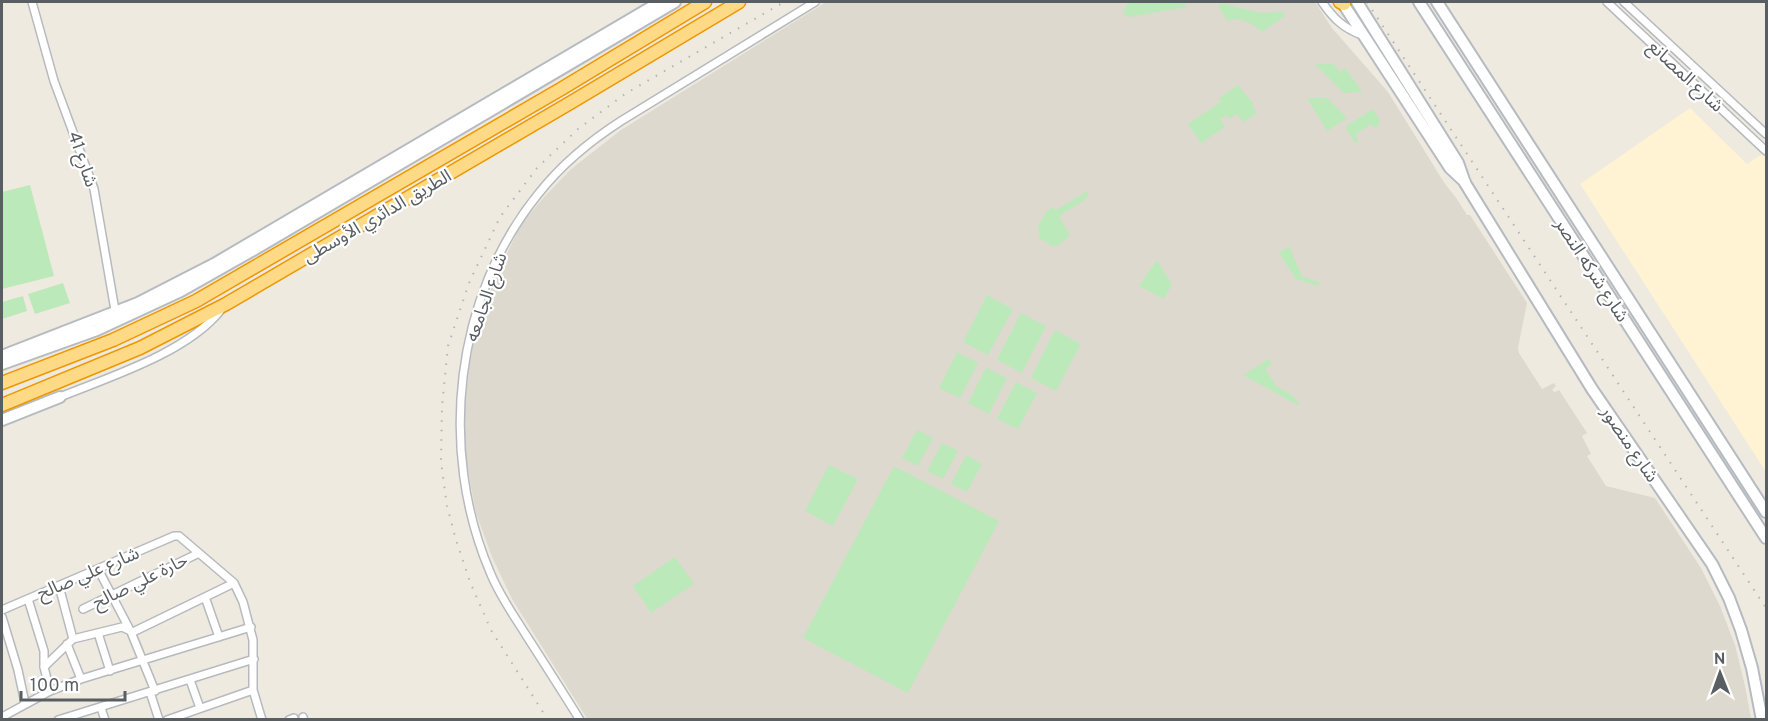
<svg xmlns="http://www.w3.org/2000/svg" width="1768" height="721" font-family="Overpass,'Noto Sans Arabic',sans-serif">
  <rect width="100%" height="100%" fill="#eeeae0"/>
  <path fill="#fff3d4" d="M1690 108 1747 164 1766 152V472L1580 184Z"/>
  <path fill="#ddd9cf" d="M826 2H1315L1332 28 1388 92 1445 184 1457 199 1467 215H1470L1527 303 1518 348 1519 353 1542 389 1554 383 1556 386 1552 390 1555 392 1559 390 1587 433 1582 436 1591 454 1587 456 1606 486 1655 498 1701 568 1720 606 1735 645 1745 686 1751 719 588 720 512 599 492 557 476 513 466 460 464 417 469 367 474 336 484 306 499 269 522 223 545 196 571 169 621 130Z"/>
  <path fill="#bce9b9" d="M1129 2H1184L1187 7 1130 17 1126 16 1123 11Z
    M1223 4 1260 13 1283 12 1285 16 1262 32C1252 23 1240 16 1227 21L1218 5Z
    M1315 64H1333L1341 72 1345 68 1363 92 1344 93Z
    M1238 85 1254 104 1252 106 1257 113 1244 122 1237 114 1229 119 1227 115 1220 119 1225 127 1201 143 1188 124 1221 102 1219 98Z
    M1307 98H1327L1347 118 1327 131Z
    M1373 109 1380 120 1378 126 1374 128 1371 124 1355 135 1358 140 1356 144 1345 127Z
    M30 185 54 276 2 289V192Z
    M1089 190 1086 199 1059 216 1070 235 1058 246 1055 245 1054 247 1040 239 1038 227 1045 213 1052 207 1056 210Z
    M1289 246 1302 276 1320 283 1318 286 1296 279 1279 253Z
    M1157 260 1172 284 1164 299 1139 286Z
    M63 283 70 303 35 314 28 294Z
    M987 295 1013 309 988 355 963 342Z
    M23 296 27 311 2 319V302Z
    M1021 313 1046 326 1022 373 997 360Z
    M1055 330 1081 344 1056 391 1031 378Z
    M957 352 978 363 960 398 939 388Z
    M1269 359 1272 364 1265 369 1277 387 1291 394 1300 404 1298 405 1243 375Z
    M986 368 1007 378 989 414 968 403Z
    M1016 382 1037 393 1018 429 997 419Z
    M917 430 933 438 918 466 902 458Z
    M942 443 958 451 943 479 927 471Z
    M966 455 982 464 967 492 951 484Z
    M829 465 858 479 833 526 805 511Z
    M894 466 999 521 908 693 803 638Z
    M675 557 694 584 651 613 633 586Z"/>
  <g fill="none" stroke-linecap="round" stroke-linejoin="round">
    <defs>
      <path id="street" d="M32 2 54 81 94 189 116 316
        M1322 2C1334 19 1343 28 1362 35
        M1607 2 1766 151
        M1624 2 1766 134
        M60 397C109 377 186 353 220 311
        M98 569 131 632 155 691
        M59 586 73 639
        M205 597 219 637
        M28 599 44 651V667L50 691
        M83 609 197 554
        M2 610 174 536H179L234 583 243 602 253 640V690L262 720
        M2 617 18 670 25 703
        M98 633 110 671
        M67 644 81 679
        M44 667 73 639 122 627 133 632 234 583
        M190 680 200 708
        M150 692 159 720
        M101 708 105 720
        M2 717 50 691 81 679 251 627
        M303 717 304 720
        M58 720 254 659
        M167 720 253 690
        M289 720 294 718
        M580 720C562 691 544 663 526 635 513 614 499 595 490 572 438 450 454 297 539 193 562 164 590 141 621 121L815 2"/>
      <path id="secondary" d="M1342 2 1450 168 1465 182
        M1357 2 1458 163 1465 183 1592 389 1712 564 1729 598 1741 630 1752 668 1762 720
        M1419 2 1766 538
        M1437 2 1766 512
        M2 356 138 303 214 264 660 2
        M2 364 97 330 181 291 257 248 675 2
        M2 420 60 397"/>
      <path id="highway" d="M1340 2 1344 4
        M2 383 113 340 196 301 561 89 705 2
        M2 405 140 348 226 304 570 103 739 2"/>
    </defs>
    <use href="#street" stroke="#b6babf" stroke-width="10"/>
    <use href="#secondary" stroke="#b6bbc1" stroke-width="14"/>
    <use href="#highway" stroke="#ee9700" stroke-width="15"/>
    <use href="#street" stroke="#fff" stroke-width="7"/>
    <use href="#secondary" stroke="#fff" stroke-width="10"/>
    <use href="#highway" stroke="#ffda86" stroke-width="12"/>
    <path stroke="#b3b4b4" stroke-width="2" stroke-dasharray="1.5 8" stroke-linecap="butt" d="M1367 2 1766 608
      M548 720 491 630 470 582 456 540 447 506 441 462 442 406 448 346 469 283 500 217 537 168 578 129 625 94 784 2"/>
  </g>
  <g text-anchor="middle" stroke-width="4.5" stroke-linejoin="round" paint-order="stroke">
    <g font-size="18" fill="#595e63" stroke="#fff">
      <text transform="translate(1686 76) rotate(43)" y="6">شارع المصانع</text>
      <text transform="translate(83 159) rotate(71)" y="6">شارع 41</text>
      <text transform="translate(377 216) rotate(-30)" y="6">الطريق الدائري الأوسطى</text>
      <text transform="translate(1592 270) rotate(57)" y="6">شارع شركه النصر</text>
      <text transform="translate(486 297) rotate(-71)" y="6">شارع الجامعه</text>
      <text transform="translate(1630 444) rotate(56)" y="6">شارع منصور</text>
      <text transform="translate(88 573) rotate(-23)" y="6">شارع علي صالح</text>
      <text transform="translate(140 581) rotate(-26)" y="6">حارة علي صالح</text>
    </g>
  </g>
  <rect width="1768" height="721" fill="none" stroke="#595e63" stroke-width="6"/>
  <g transform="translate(1720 673) rotate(359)" stroke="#ffffff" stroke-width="4.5" paint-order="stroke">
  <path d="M0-4.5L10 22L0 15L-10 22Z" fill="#595e63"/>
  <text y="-9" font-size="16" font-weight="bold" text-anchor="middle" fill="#595e63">N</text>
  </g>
  <path d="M21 691v9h104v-9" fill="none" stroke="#595e63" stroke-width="3"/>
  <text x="30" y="691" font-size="18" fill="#595e63" stroke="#ffffff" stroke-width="4.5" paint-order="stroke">100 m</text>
</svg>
